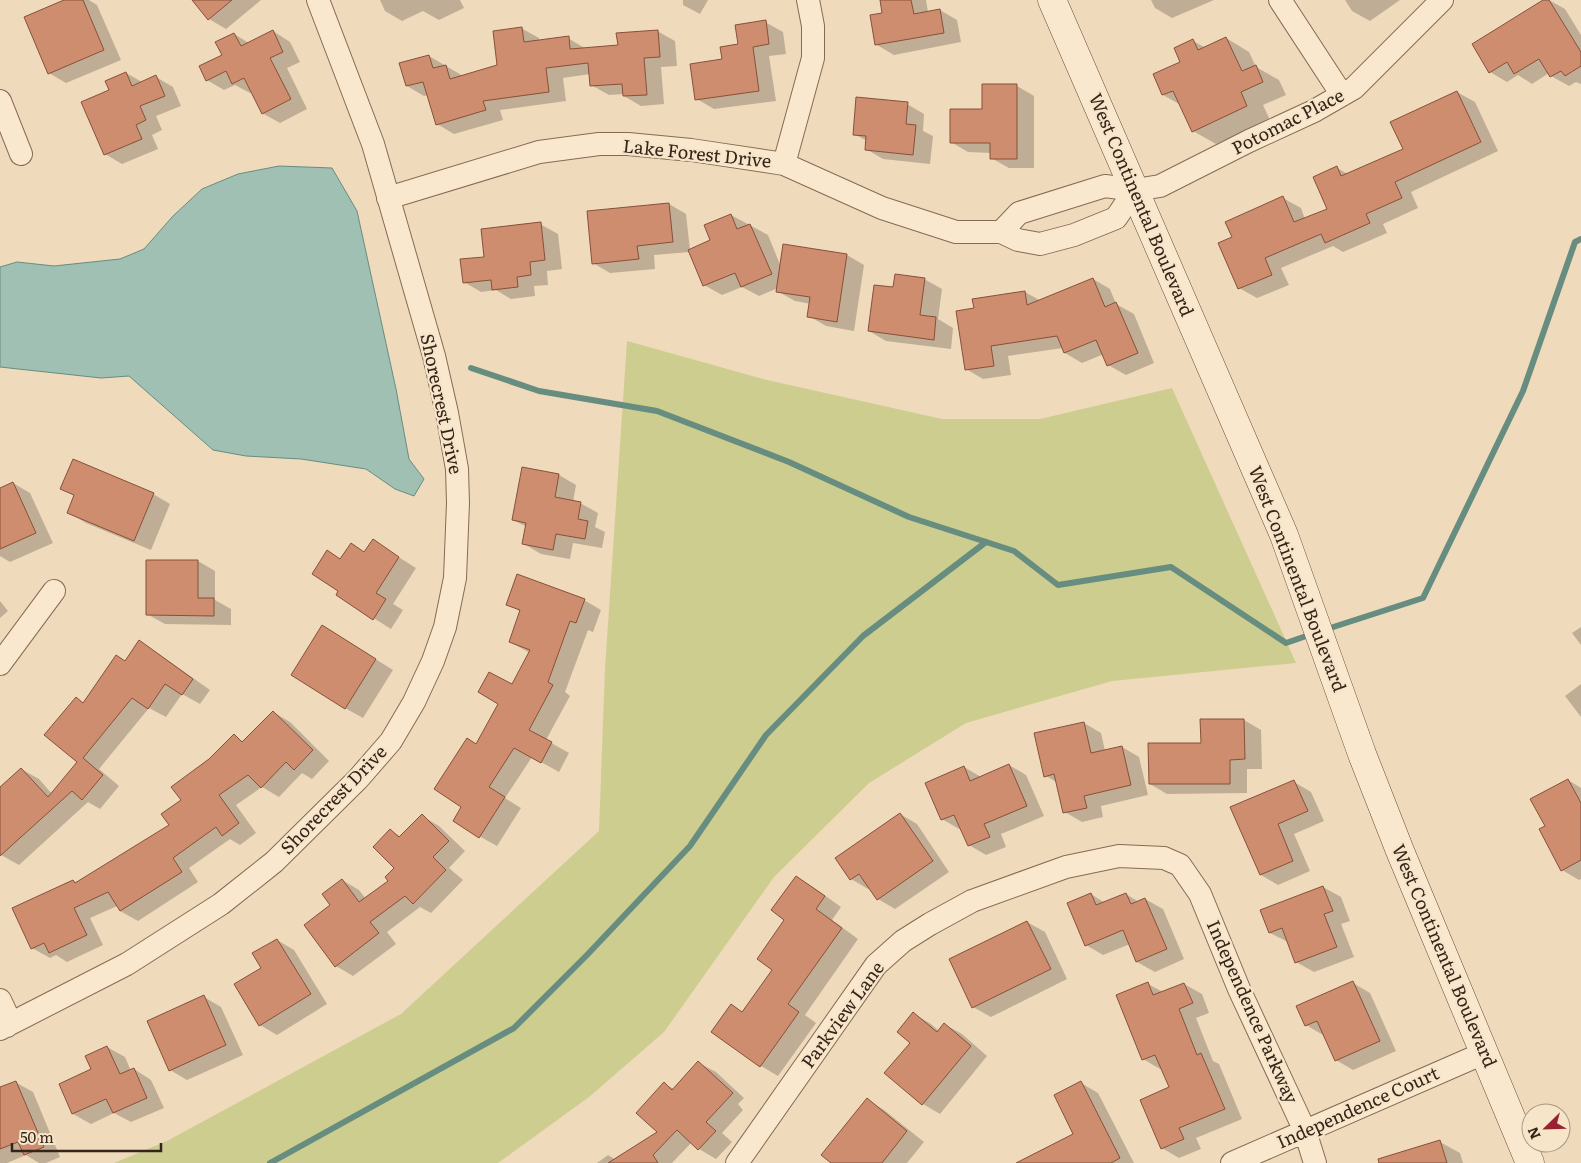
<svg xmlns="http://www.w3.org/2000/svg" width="1581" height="1163" font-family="Literata,serif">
  <rect width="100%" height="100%" fill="#efdabb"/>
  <path fill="#cccd8f" d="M627 341 767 380 942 419H1040L1172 388 1296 663 1112 681 966 723 869 783 774 877 664 1032 589 1097 498 1163H114L167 1141 401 1014 599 831 605 669Z"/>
  <path fill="#9fc0b3" stroke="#678d80" d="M279 166 332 168 357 211 396 389 409 459 424 479 414 496 395 489 366 469 301 459 246 456 213 450 129 376 101 378 0 367V267L17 262 54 266 120 259 144 249 173 216 202 189 238 174Z"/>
  <path fill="#0003" d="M67 0H89L97 5 121 60 66 83 49 73Z
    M193 0H261L226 29 209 19Z
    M380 0H460L464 8 439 20 423 11 402 21 385 11Z
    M683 0H708L700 14 683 5Z
    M881 0H926L928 12 940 10 957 20 961 42 894 55 877 45 884 14Z
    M1151 0H1214L1172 18 1155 8Z
    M1345 0H1400L1370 21 1352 11Z
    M1546 0H1549L1565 9 1581 35V84L1576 82 1569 86 1551 76 1549 73 1532 84 1518 75 1507 82 1490 72Z
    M765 22 783 32 786 54 769 56 776 101 714 109 697 99 723 60Z
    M521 28 539 38V42L568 38 586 49 619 46 657 31 675 41 677 66 661 67 664 104 641 106 624 96V94L609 95 591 85 590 74 563 78 566 101 500 110 503 120 454 134 437 124 428 95 424 96 407 86 429 56 463 76 499 66Z
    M273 31 290 42 300 62 287 68 307 109 280 123 262 113 252 92 250 93 235 85 224 90 207 80 223 56 234 34 249 43Z
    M1226 38 1249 52 1256 67 1279 80 1286 95 1263 105 1270 120 1216 144 1193 131 1181 105 1163 95 1155 75 1182 63 1193 41 1206 48Z
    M126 73 142 82 156 77 173 87 181 106 156 116 162 130 152 135 158 149 122 164 105 154 111 91Z
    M983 85 1017 86 1034 96V168H1009L991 158V153L968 152 951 142 983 110Z
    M1457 92 1475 102 1498 151 1411 192 1418 208 1383 224 1387 233 1343 252 1333 246 1281 268 1289 285 1257 298 1239 288 1233 238 1283 198 1301 208 1305 219 1328 209 1337 168 1348 174 1404 150Z
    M907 104 924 114 923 131 933 136 930 164 883 159 866 149 867 141 854 134Z
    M669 204 686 214 690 250 712 241 731 215 768 235 781 267 784 245 847 255 864 265 854 331 826 326 809 316 811 304 795 301 777 291 778 288 759 296 742 287 722 295 704 285 690 252 654 255 655 269 610 273 593 263Z
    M540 224 558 234 562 269 547 271 548 285 534 286 535 296 511 299 496 290 481 292 464 282 486 258Z
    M924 279 942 289 938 319 953 328 951 349 886 341 869 331 894 289Z
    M1093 279 1110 289 1116 304 1134 314 1154 363 1126 375 1108 365 1104 354 1082 363 1065 353 1063 348 1008 356 1011 375 983 379 966 369 975 309 1025 292 1041 301Z
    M523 468 559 475 576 485 573 502 580 503 598 513 595 527 605 532 602 548 573 543 570 559 541 554 524 544 527 527 513 520Z
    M13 483 30 493 53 543 10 562 0 556V489Z
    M62 489 153 494 170 504 151 550 86 523 69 513 75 496Z
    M373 541 416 568 393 604 403 610 391 629 337 595 340 591 341 560 365 553Z
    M148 561H198L215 571V600L231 609V625L165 624 147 614Z
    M584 600 601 610 593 632 588 630 565 692 570 696 546 740 569 753 559 772 532 757 505 798 521 808 497 846 479 836 463 807 477 745 530 653 510 642 521 612 507 604Z
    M0 601 8 611 0 618Z
    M1581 627V645L1572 633Z
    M340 637 393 670 363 718 345 708Z
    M139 642 156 652 210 690 200 704 182 694 166 717 149 708 99 769 119 786 100 809 88 802 19 865 1 855 0 853V789L21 769 39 779 52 794 79 762 76 699 84 703 126 662Z
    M1581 684V717L1565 696Z
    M273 712 290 722 329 761 312 779 302 773 279 797 262 787 236 805 256 833 240 845 230 839 189 868 198 882 138 921 120 911 117 906 90 918 103 945 67 962 56 955 50 958 32 948 73 881 77 883 171 825 182 801 210 760 234 736 244 742Z
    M1244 720 1261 730 1262 769H1247V793L1167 794 1150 784 1202 744V721Z
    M1084 723 1101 733 1105 751 1122 747 1139 757 1148 795 1101 806 1103 817 1082 822 1065 812 1058 783 1046 776Z
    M1009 765 1026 775 1044 816 1001 834 1006 847 986 855 969 845 961 828 959 829 942 819 964 767 981 777Z
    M1568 780 1581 788V879L1579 880 1562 870 1546 827Z
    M1294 782 1311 792 1324 821 1294 834 1310 871 1278 885 1261 875 1232 808Z
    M900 814 917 824 949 872 895 909 878 899 870 888 868 889 851 879Z
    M422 816 439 826 465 851 449 868 463 880 431 913 420 907 387 932 396 944 353 976 336 966 332 905 342 880 359 890 366 899 390 881 396 868 390 830 401 837Z
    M796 877 813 887 841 907 832 920 858 939 805 1015 816 1023 778 1076 761 1066 712 1032 731 1005 743 1013 774 970Z
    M1323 887 1341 897 1350 921 1341 924 1354 957 1314 972 1296 962 1288 942 1270 933Z
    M1091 894 1105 903 1126 894 1139 902 1145 899 1163 909 1184 959 1155 972 1137 962 1130 944 1103 955 1086 945Z
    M1027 922 1045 932 1067 979 991 1017 973 1007Z
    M277 940 294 950 327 1004 277 1035 260 1025 262 968Z
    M1353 983 1370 993 1396 1051 1353 1070 1336 1060 1323 1035 1306 1025Z
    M1148 984 1163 992 1184 984 1202 994 1209 1013 1196 1018 1213 1061 1219 1064 1242 1119 1196 1138 1201 1149 1179 1158 1162 1148 1171 1088 1162 1068 1160 1069 1143 1059Z
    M204 997 221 1007 243 1055 187 1080 170 1070Z
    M914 1014 931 1024 939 1031 944 1024 962 1034 987 1056 940 1114 923 1104 911 1042Z
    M107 1047 125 1057 131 1071 134 1069 151 1080 164 1108 131 1122 114 1113 91 1124 73 1114 60 1084 92 1070Z
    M699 1063 716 1072 744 1098 738 1104 743 1110 722 1133 732 1142 716 1159 699 1149 692 1142 672 1163H597L608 1155 616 1160 659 1132 665 1084 674 1089Z
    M15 1082 33 1092 60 1157 46 1163H39L26 1155 7 1163H0V1089Z
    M1081 1083 1098 1093 1134 1163H1029L1075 1134Z
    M867 1100 884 1110 924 1142 907 1163H833Z
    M1440 1142 1460 1153 1463 1163H1411Z"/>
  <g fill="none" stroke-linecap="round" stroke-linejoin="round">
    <path stroke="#678d80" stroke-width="6" d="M471 368 539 391 657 411 789 462 909 517 1014 551 1058 585 1171 567 1286 643 1312 634
      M1324 630 1423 598 1523 391 1575 242 1581 239
      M270 1163 514 1028 587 955 690 846 766 735 863 636 986 542"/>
  </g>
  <path fill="#cf8d6f" stroke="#875039" d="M64 0H83L104 50 48 74 24 17Z
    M192 0H232L208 20Z
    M880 0H911L914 14 940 9 944 33 875 45 870 15 882 13Z
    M1543 0H1549L1581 52V66L1565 76 1561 71 1550 77 1539 59 1514 74 1507 62 1489 73 1472 44Z
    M766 20 769 44 753 47 759 91 695 100 690 64 722 59 720 47 738 44 735 25Z
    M522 27 524 42 569 36 570 49 618 45 616 33 658 30 660 57 644 58 647 95 623 96 622 84 590 86 588 63 546 68 549 92 483 101 486 110 436 125 423 82 406 86 399 63 429 55 433 68 446 65 450 79 497 65 493 31Z
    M273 30 283 52 270 58 291 99 262 114 244 78 232 84 226 71 206 81 199 66 222 55 215 42 234 33 241 46Z
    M1226 37 1242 71 1256 65 1263 82 1241 92 1247 106 1192 132 1173 91 1162 95 1153 74 1180 62 1174 48 1193 39 1198 50Z
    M126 72 132 86 156 75 165 96 140 106 146 120 136 125 142 139 104 155 81 102 109 90 105 81Z
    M982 84H1017V159H990V143H950V109H982Z
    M1457 91 1481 142 1395 182 1402 198 1366 214 1370 223 1325 243 1321 234 1265 258 1272 275 1238 289 1218 243 1232 237 1225 222 1283 196 1294 222 1327 209 1313 177 1337 166 1341 176 1403 149 1390 122Z
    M856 97 908 102 906 124 916 125 913 155 865 150 866 136 853 135Z
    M669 203 673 242 637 246 639 259 592 264 587 211Z
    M731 214 737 229 750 224 772 274 741 287 735 273 703 286 688 250 710 240 704 225Z
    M541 222 545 260 530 262 531 275 517 277 518 287 492 290 491 280 463 283 460 259 484 257 481 229Z
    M783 244 847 254 837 322 807 317 810 297 776 292Z
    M895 274 925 278 920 315 936 317 934 340 868 331 874 285 893 287Z
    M1093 278 1105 307 1116 302 1138 353 1107 366 1096 340 1064 353 1057 336 991 346 994 366 965 370 956 311 974 308 972 299 1025 291 1027 305Z
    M73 459 154 493 134 541 67 513 74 495 60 489Z
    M522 467 559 474 555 497 581 502 578 519 588 521 585 539 556 534 553 550 522 544 526 523 512 520Z
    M13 482 36 533 0 549V488Z
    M373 539 399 557 376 593 386 599 373 620 336 595 338 591 312 574 327 550 340 559 351 543 364 552Z
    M146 560H198V598H214V616L146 615Z
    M517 574 585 599 576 623 570 621 548 682 553 685 529 730 552 742 541 763 514 748 489 787 505 797 479 838 453 821 461 807 434 789 467 738 476 744 498 704 478 692 489 672 512 684 530 650 509 642 520 610 506 605Z
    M322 625 376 659 345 709 291 675Z
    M139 640 193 679 182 695 165 684 148 709 132 698 83 758 103 775 82 800 72 791 0 856V787L21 768 48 797 77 762 44 735 76 697 83 703 116 655 125 661Z
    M273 711 313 750 294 770 286 762 261 788 248 775 219 795 239 823 222 836 216 827 173 858 182 872 120 911 108 892 74 908 87 935 49 953 44 943 31 949 12 908 73 880 75 883 169 825 161 814 181 800 171 787 209 759 234 734 242 742Z
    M1200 719H1244L1245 759 1230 760V784H1149L1148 743H1201Z
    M1084 722 1091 753 1122 746 1131 785 1084 796 1087 808 1063 813 1054 774 1044 777 1034 733Z
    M1009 764 1027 806 984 824 990 837 968 846 954 815 941 820 925 783 964 766 970 781Z
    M1568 779 1581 803V860L1561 871 1539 829 1545 826 1530 799Z
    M1294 780 1308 811 1278 824 1293 861 1260 875 1230 807Z
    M900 813 933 861 877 900 859 874 850 880 835 858Z
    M422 814 449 841 433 857 446 870 413 904 405 896 370 922 379 933 335 967 304 925 330 905 322 894 342 879 359 902 388 881 385 877 394 868 373 847 390 829 399 837Z
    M796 876 825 896 816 909 842 928 788 1004 799 1012 760 1067 711 1032 731 1004 742 1012 772 970 757 959 784 920 771 910Z
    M1323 886 1333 911 1324 914 1337 947 1295 963 1282 928 1269 933 1260 910Z
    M1091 893 1096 905 1126 893 1131 904 1145 898 1167 949 1136 962 1123 930 1085 946 1067 903Z
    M1027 921 1051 969 972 1008 949 959Z
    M277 939 311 994 259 1026 234 984 261 968 252 953Z
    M1353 981 1380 1041 1335 1061 1317 1021 1305 1026 1296 1006Z
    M1148 982 1153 995 1184 983 1193 1003 1179 1009 1197 1055 1201 1053 1225 1109 1179 1128 1184 1139 1161 1149 1140 1100 1169 1087 1155 1055 1142 1060 1116 995Z
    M204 995 226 1045 169 1071 147 1021Z
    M913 1012 937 1032 944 1023 971 1046 922 1105 884 1073 910 1043 897 1032Z
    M107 1046 120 1074 134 1068 147 1098 113 1113 106 1099 72 1114 59 1084 91 1069 85 1056Z
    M698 1061 733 1093 706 1122 716 1131 698 1150 677 1130 653 1155 658 1163H608L657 1132 636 1113 664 1082 672 1090Z
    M16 1081 44 1147 24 1155 18 1142 0 1149V1087Z
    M1081 1081 1120 1158 1111 1163H1016L1073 1134 1054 1095Z
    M867 1098 907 1131 882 1163H831L821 1155Z
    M1440 1140 1447 1163H1379L1378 1159Z"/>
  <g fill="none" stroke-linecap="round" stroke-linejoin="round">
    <defs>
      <path id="minor" d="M1280 0 1342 95
        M0 101 21 154
        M784 164 813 58V26L808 0
        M388 198 539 152 599 144H628L691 150 784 164 882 208 956 232H1001L1018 240 1040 244 1074 235 1116 218 1135 190
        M1001 232 1019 213 1105 186 1135 190 1160 186 1249 141 1314 111 1354 88 1442 0
        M0 664 54 591
        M0 1000 7 1015V1026
        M0 1029 127 964 221 904 274 862 358 779 391 741 414 702 433 661 445 627 455 578 458 503 457 469 447 413 434 356 373 144 318 0
        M737 1163 876 965 903 941 930 924 972 901 1066 867 1119 856 1164 858 1180 865 1200 894 1239 989 1305 1131 1315 1163
        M1232 1163 1484 1053"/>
      <path id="secondary" d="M1052 0 1284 535 1362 754 1400 851 1530 1163"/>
    </defs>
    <use href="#minor" stroke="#876a54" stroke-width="24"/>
    <use href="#secondary" stroke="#684b38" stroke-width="29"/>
    <use href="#minor" stroke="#fae8ce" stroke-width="22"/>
    <use href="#secondary" stroke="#fae8ce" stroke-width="28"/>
  </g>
  <g text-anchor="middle" stroke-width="4.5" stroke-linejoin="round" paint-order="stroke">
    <g font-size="18" fill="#35241a" stroke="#f7e5ca">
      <text transform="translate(1288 122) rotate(-27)" y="6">Potomac Place</text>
      <text transform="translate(697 154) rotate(6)" y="6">Lake Forest Drive</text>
      <text transform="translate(1141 205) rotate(67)" y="6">West Continental Boulevard</text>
      <text transform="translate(441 404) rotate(78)" y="6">Shorecrest Drive</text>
      <text transform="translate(1297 579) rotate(69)" y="6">West Continental Boulevard</text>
      <text transform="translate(334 800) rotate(-46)" y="6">Shorecrest Drive</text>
      <text transform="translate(1444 956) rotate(67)" y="6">West Continental Boulevard</text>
      <text transform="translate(1252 1012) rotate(66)" y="6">Independence Parkway</text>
      <text transform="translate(843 1015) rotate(-54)" y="6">Parkview Lane</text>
      <text transform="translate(1358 1108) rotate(-24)" y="6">Independence Court</text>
    </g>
  </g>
  <g transform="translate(1546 1128) rotate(247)"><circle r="24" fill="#f7e5ca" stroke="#a99884"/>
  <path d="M0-4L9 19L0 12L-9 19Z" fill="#98222f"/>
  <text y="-8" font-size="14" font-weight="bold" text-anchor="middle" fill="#35241a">N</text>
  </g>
  <path d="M12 1143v8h149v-8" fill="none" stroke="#35241a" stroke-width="2.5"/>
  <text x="20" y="1143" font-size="15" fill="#35241a" stroke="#f7e5ca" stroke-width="4" paint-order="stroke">50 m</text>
</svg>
